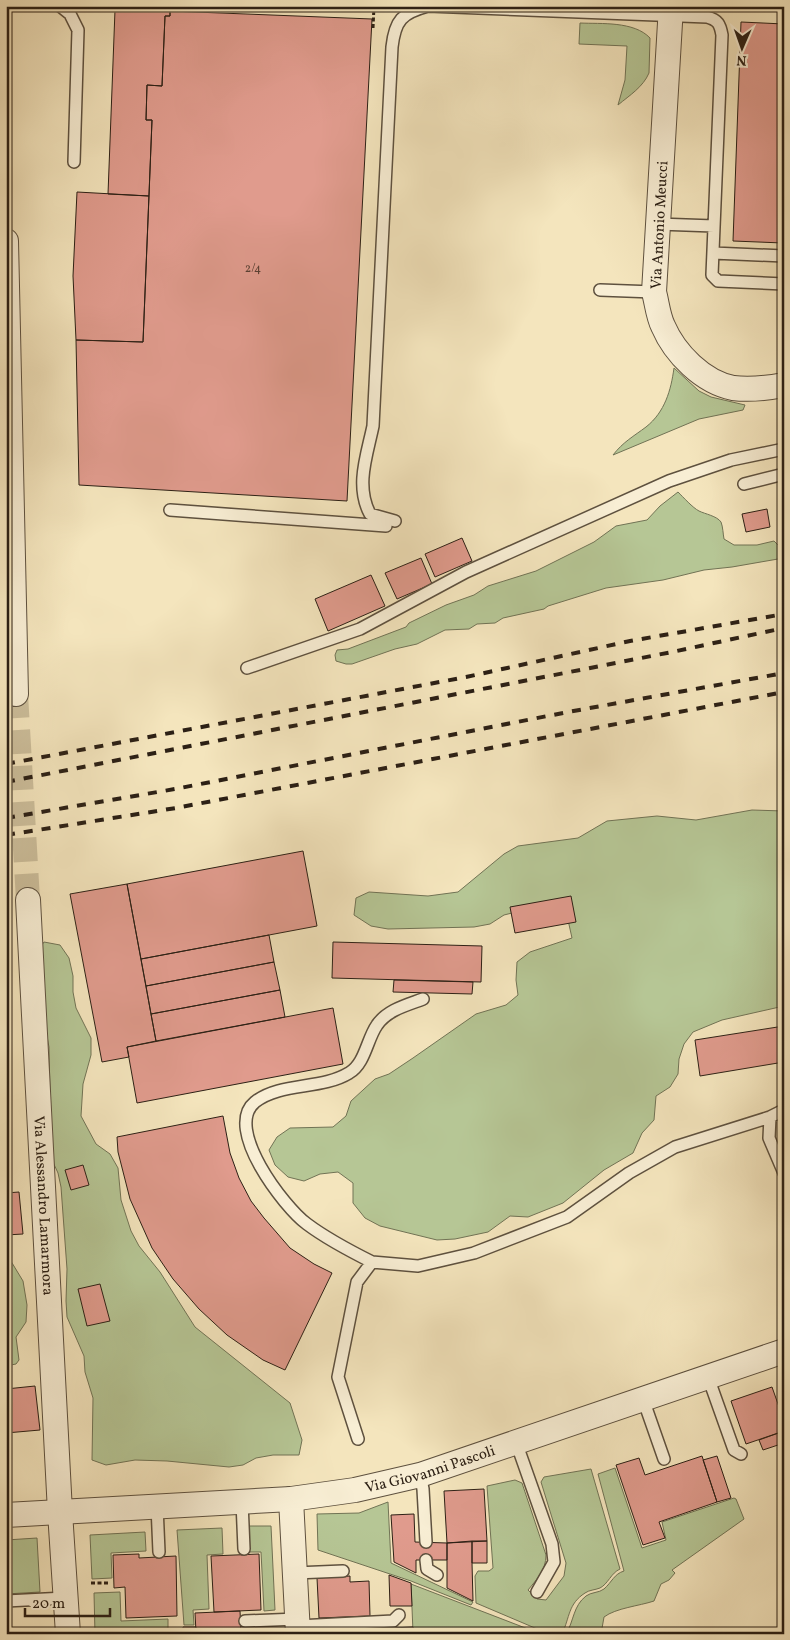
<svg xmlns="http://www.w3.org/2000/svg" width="790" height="1640" font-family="Vollkorn,serif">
  <rect width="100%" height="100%" fill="#f4e5bd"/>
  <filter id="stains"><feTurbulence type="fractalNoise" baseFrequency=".004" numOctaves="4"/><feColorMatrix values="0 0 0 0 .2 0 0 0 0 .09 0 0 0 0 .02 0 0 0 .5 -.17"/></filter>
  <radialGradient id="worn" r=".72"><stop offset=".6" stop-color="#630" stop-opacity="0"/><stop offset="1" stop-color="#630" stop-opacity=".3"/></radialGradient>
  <path fill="#b6c695" stroke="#717355" d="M580 23C601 24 634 21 650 38L649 73C643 87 630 95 618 105L625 80 627 46 579 44Z
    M674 368 699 391 711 397 745 405 743 410 699 419 613 455C623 442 634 436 646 427 665 412 671 390 674 368Z
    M678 492C683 497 693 508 699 511 705 514 717 516 721 522 723 527 723 534 724 539L734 545H757L774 541 782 549V555L778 559 732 567 704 570 663 580 606 588 548 606 544 609 503 618 495 623 477 624 469 629 445 630 417 644 395 649 352 664H346L336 661 335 655 337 650 348 649 406 627 409 623 446 605 474 595 488 586 536 571 594 542 616 526 647 520 660 506Z
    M752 810 784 811V1006L722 1020 693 1032 684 1044 679 1059 678 1074 670 1087 656 1096 654 1120 642 1133 633 1153 604 1170 563 1203 528 1217 510 1216 488 1232 455 1239 437 1240 380 1226 365 1218 353 1203V1183L338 1172 320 1174 304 1181 288 1177 275 1165 269 1150 277 1137 290 1128 333 1127 346 1116 351 1101 375 1079 389 1074 413 1058 476 1014 506 1005 518 995 516 980 517 962 530 952 572 938 568 920 536 907 504 915 490 924 474 927 388 929 371 926 354 915 356 898 369 892 428 896 458 892 504 854 518 846 578 838 607 821 657 816 696 820Z
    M44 942 60 945 69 958 73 976V992L76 1008 91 1038V1055L83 1084 81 1116 96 1144 110 1154 118 1168 121 1200 131 1231 139 1246 160 1272 195 1327 290 1403 302 1440 299 1455H273L256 1458 243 1465 229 1467 167 1461 135 1460 106 1465 92 1460 93 1398 85 1372 84 1356 67 1317 66 1301 67 1269 61 1187 58 1173 52 1160 51 1145 49 1047 37 984 35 955Z
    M6 1253 23 1281 27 1305 26 1322 16 1337 19 1360 16 1364 6 1366Z
    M615 1468 642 1548 666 1540 662 1522 734 1498 736 1499 744 1519 672 1570 675 1573 669 1580 661 1584 654 1601C639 1606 616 1608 604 1617L601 1634H566C574 1621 573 1606 586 1596 591 1592 599 1593 604 1589 612 1582 614 1574 624 1571L598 1474Z
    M591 1469 620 1569C611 1573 608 1584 600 1588 595 1590 589 1590 585 1593 568 1604 570 1617 562 1634H549L476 1603 475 1576 478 1571H489L493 1568 487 1486 515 1480 522 1483 546 1555C546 1570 537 1579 528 1590L537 1599 546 1600 564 1576 566 1563 541 1482 544 1477Z
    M388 1502 391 1563 473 1602 471 1605 411 1581 318 1550 317 1514 359 1513Z
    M245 1526H271L275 1610 264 1611 261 1552H246Z
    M222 1528 223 1554 207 1555 209 1609 193 1610 194 1625H184L177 1530Z
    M145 1532 146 1551 111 1553 112 1578 92 1579 90 1535Z
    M37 1538 40 1592 6 1594V1540Z
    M411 1584 528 1629 525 1634H490L489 1629 413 1632Z
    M120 1592 121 1621 168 1619V1634H95L94 1593Z"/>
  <path fill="#e09b8d" stroke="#2c2015" d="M115 10 170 11V16H165L162 86 147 85 146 120H152L149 196 108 194Z
    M170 11 372 19 347 501 79 485 76 340 143 342 152 120H146L147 85 162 86 165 16H170Z
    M741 22 784 24 783 243 733 241Z
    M77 192 149 196 143 342 76 340 73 276Z
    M767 509 770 527 746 532 742 514Z
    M462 538 472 561 435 577 425 554Z
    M421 558 432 584 397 599 385 573Z
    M371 575 385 606 328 631 315 599Z
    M303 851 317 926 141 959 127 884Z
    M127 884 156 1041 127 1047 129 1057 102 1062 70 894Z
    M571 896 576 922 515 933 510 907Z
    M269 935 274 962 146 986 141 959Z
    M333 942 482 946 481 982 332 978Z
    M274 962 280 990 151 1014 146 986Z
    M394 980 473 982 472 994 393 992Z
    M280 990 285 1017 156 1041 151 1014Z
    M333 1008 343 1064 137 1103 127 1047Z
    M784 1026V1062L700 1076 695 1040Z
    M223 1116 230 1153 239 1178 251 1201 264 1218 290 1248 314 1264 332 1273 285 1370 263 1360 227 1335 199 1309 173 1279 152 1248 130 1199 118 1152 117 1137Z
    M83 1165 89 1185 71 1190 65 1170Z
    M19 1192 23 1234 6 1235V1193Z
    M100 1284 110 1321 87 1326 78 1289Z
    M35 1386 40 1430 6 1433V1389Z
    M772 1387 784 1421V1431L746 1444 731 1401Z
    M784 1431V1443L763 1450 759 1440Z
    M702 1456 717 1502 659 1522 665 1538 643 1545 616 1465 639 1458 645 1475Z
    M717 1456 731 1498 717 1502 703 1460Z
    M484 1489 487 1541 447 1543 444 1491Z
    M414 1514 415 1542 447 1543V1560H416V1573L394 1562 391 1515Z
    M472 1541V1563L473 1601 447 1588V1543Z
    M472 1541H487V1563H472Z
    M139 1554V1558L176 1556 177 1616 126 1618 125 1587 114 1588 113 1555Z
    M259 1554 261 1610 214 1612 211 1556Z
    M389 1575 411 1583 412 1606H390Z
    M350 1576V1582L369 1581 370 1616 319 1618 317 1578Z
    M240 1611 241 1631 196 1632 195 1613Z
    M183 1627H196V1634H183Z
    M413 1627V1634H391V1628Z"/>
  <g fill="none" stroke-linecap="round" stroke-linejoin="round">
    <path stroke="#ccbe9b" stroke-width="24" stroke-dasharray="24 12" stroke-linecap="butt" d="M16 694 28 900"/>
    <defs>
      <path id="lane" d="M60 6 70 14 78 30 74 162
        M658 224 714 226
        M713 253 784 256
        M600 290 654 292
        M744 484 784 474
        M170 510 386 526
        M395 521 370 514C355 486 367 455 373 426L392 47C395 20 402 13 428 6L707 17C718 20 720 24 722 35L712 275 718 281 784 284
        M247 668 360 629 466 572 669 481 731 460 784 449
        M770 1117 769 1138 784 1173
        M372 1262C350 1251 327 1239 307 1224 284 1207 223 1128 255 1102 281 1082 321 1090 349 1073 365 1064 367 1039 377 1025 387 1010 407 1005 423 999
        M708 1377 734 1450 741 1454
        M643 1399 664 1459
        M358 1439 338 1377 357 1282 372 1262 418 1266 474 1253 567 1217 629 1173 675 1147 770 1117 784 1110
        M516 1442 552 1544 554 1562 537 1592
        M420 1475 423 1489 426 1542
        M242 1502 244 1549
        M157 1506 159 1552
        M426 1560 427 1569 437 1575
        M295 1573 343 1571
        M6 1601 65 1598
        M245 1621 297 1619
        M298 1626 393 1621 399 1615"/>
      <g id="street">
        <path d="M671 6 654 292C657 303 658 316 663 326 675 354 703 382 733 388 749 390 768 388 784 385"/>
        <path d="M6 241 16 694"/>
        <path id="s1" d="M28 900 60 1512 68 1634"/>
        <path d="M291 1499 298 1634"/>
        <path id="s2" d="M6 1515 291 1499 355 1490 420 1475 784 1351"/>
      </g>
    </defs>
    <use href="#lane" stroke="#5e513f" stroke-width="14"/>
    <use href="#street" stroke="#5e513f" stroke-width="26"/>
    <path stroke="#2c2015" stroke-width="3" stroke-dasharray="4 2.5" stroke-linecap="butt" d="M373 28 374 6
      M91 1583H108"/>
    <use href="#lane" stroke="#f8eed4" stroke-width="11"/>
    <use href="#street" stroke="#f8eed4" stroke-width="24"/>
    <path stroke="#2c2015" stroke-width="4" stroke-dasharray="9 9" stroke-linecap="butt" d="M6 764 466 677 630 641 784 614
      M6 782 672 652 784 628
      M6 818 175 789 568 712 784 673
      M6 835 176 808 784 692"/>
  </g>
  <g text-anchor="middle" stroke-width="4.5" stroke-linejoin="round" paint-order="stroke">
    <g font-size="12" fill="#593f33">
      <text x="253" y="272">2/4</text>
    </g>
    <g font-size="15" fill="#2c2015" stroke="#f8eed4">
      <text transform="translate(659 225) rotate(-87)" y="5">Via Antonio Meucci</text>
      <text dy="5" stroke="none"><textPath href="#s1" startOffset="306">Via Alessandro Lamarmora</textPath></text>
      <text dy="5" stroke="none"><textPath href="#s2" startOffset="428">Via Giovanni Pascoli</textPath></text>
    </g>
  </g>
  <rect width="790" height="1640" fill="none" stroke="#f4e5bd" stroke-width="25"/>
  <rect x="8" y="8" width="775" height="1625" fill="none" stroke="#2c2015" stroke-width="2.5"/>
  <rect x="12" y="12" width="765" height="1615" fill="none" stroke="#2c2015"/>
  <g transform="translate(742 48) rotate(182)" stroke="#f8eed4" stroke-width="4" paint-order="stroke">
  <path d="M0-4L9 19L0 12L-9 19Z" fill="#2c2015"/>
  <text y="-8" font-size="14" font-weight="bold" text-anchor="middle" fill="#2c2015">N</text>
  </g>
  <path d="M25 1608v8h85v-8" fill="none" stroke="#2c2015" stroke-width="2.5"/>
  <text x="32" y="1608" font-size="15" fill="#2c2015" stroke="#f8eed4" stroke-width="4" paint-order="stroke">20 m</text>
  <rect width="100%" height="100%" filter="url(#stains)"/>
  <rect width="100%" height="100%" fill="url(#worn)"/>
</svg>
